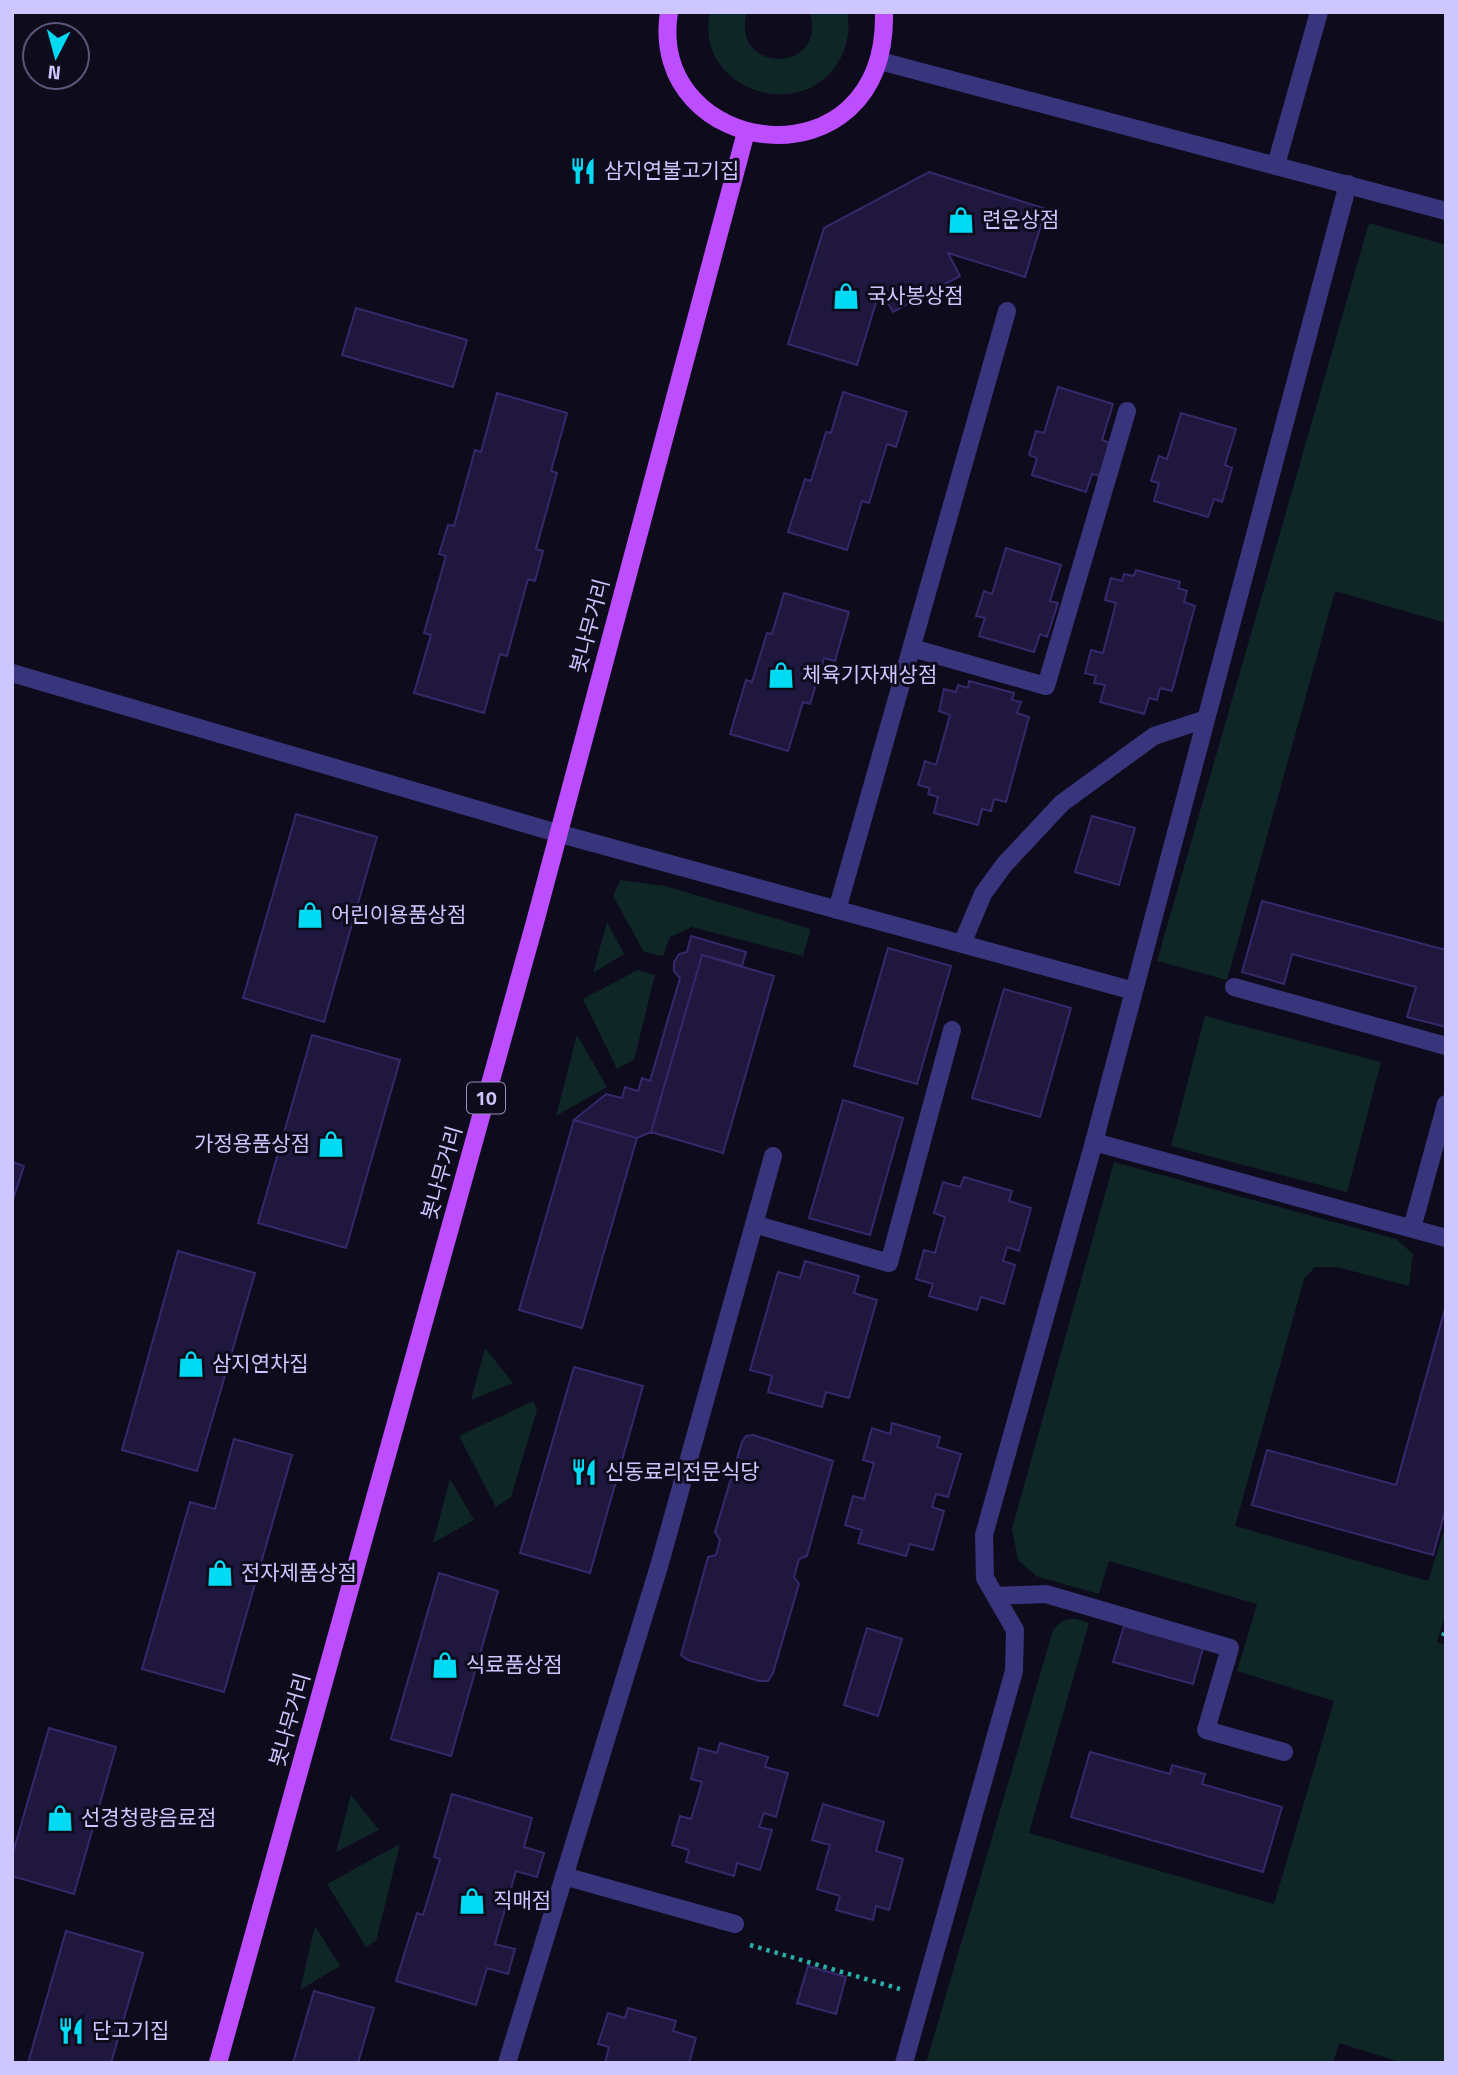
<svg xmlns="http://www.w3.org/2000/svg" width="1458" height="2075" font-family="'Titillium Web','Noto Sans KR',sans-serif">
  <rect width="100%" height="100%" fill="#0e0b1d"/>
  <path fill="#0e2726" d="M710 12H747C729 74 828 75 810 12H847C851 29 847 49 837 64 797 125 693 87 710 12Z
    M1369 223 1446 245V623L1335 591 1227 980 1157 961Z
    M620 880 665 886 811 929 803 956 692 927 670 937 663 956 644 952 613 896Z
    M607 922 624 954 593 973Z
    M638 970 655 975 634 1060 617 1069 583 999Z
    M1205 1016 1381 1062 1347 1192 1171 1146Z
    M577 1035 607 1087 556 1116Z
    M1114 1162 1396 1239 1413 1254 1409 1286 1337 1267H1315L1304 1279 1235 1526 1428 1581 1446 1524V1612L1437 1642 1446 1645V2063H1403L1339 2043 1333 2063H926L1053 1630C1066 1616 1072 1617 1089 1623L1029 1833 1274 1904 1334 1701 1237 1671 1257 1604 1109 1561 1099 1594 1036 1576 1018 1560 1012 1529Z
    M485 1348 513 1383 471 1400Z
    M533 1401 537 1410 511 1497 496 1507 459 1436Z
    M450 1479 474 1520 433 1543Z
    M351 1795 379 1830 336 1852Z
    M400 1844 376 1941 366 1947 327 1884Z
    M315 1926 340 1966 300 1990Z"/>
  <path fill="#1f173e" stroke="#36286b" stroke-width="2" d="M929 172 1046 209 1025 277 948 253 960 276 893 312 880 289 857 365 788 344 824 228Z
    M356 308 467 340 453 387 342 355Z
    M1058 387 1113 404 1102 440 1110 443 1100 476 1092 474 1086 492 1032 475 1037 458 1029 455 1036 431 1044 433Z
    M843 392 907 412 896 447 887 444 869 503 862 501 847 550 788 532 805 479 811 481 826 432 831 433Z
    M497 393 567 413 551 471 557 473 536 549 543 551 535 581 528 579 507 656 500 654 484 713 414 693 431 635 424 633 446 556 439 554 448 525 454 526 475 450 481 452Z
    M1181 413 1236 429 1225 465 1232 468 1222 502 1214 499 1208 517 1154 501 1159 483 1151 481 1159 456 1167 459Z
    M1006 548 1061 565 1050 601 1058 603 1047 637 1040 634 1034 652 979 636 985 618 976 616 984 591 992 594Z
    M1136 570 1180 582 1178 588 1187 591 1184 602 1195 606 1172 691 1160 688 1157 700 1149 698 1144 714 1100 702 1105 685 1094 683 1096 676 1085 673 1091 650 1103 653 1116 603 1105 600 1111 578 1122 581 1124 574 1134 576Z
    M784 593 849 612 835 661 824 658 810 704 803 702 788 751 730 734 746 680 752 682 767 633 772 634Z
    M969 681 1014 693 1012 700 1021 702 1017 713 1029 717 1006 802 994 799 991 811 982 809 978 825 934 813 938 797 928 794 930 788 918 785 925 761 936 765 950 715 939 711 944 689 956 692 958 685 968 688Z
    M296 814 377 837 324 1022 243 998Z
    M1092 816 1135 828 1119 885 1075 872Z
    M1262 901 1446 950V1027L1407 1017 1416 987 1292 954 1284 984 1242 972Z
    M691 936 746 952 742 966 702 955 651 1132 637 1138 574 1120 606 1094 622 1098 625 1087 638 1091 642 1078 650 1081 680 978 674 971V962L679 954 687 952Z
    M888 948 951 966 917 1084 854 1066Z
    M702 955 774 976 723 1153 651 1132Z
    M1004 989 1071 1008 1040 1117 972 1098Z
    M312 1035 400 1060 346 1248 258 1223Z
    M843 1100 903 1118 870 1235 809 1218Z
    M574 1120 637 1138 582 1328 519 1310Z
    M12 1162 24 1166 12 1203Z
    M964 1177 1012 1191 1009 1201 1031 1208 1019 1251 1007 1247 1003 1261 1015 1265 1004 1304 981 1297 977 1310 929 1296 933 1284 916 1279 924 1250 935 1253 945 1217 934 1213 943 1182 960 1187Z
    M178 1251 255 1273 197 1471 122 1450Z
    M805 1261 859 1276 854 1293 877 1300 849 1398 826 1392 822 1407 768 1392 772 1376 750 1370 778 1272 800 1278Z
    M1446 1305V1508L1433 1555 1252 1505 1267 1450 1396 1485Z
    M574 1367 643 1386 590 1573 520 1553Z
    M892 1423 940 1437 937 1447 961 1454 948 1497 936 1494 932 1507 944 1511 933 1550 910 1544 906 1556 858 1543 862 1530 845 1525 853 1496 864 1499 874 1463 863 1460 872 1428 890 1434Z
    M753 1435 833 1461 807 1556 799 1559 794 1577 799 1584 773 1673 768 1681H759L688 1660 681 1655 708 1557 716 1555 720 1540 715 1532 742 1442 746 1436Z
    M234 1439 292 1455 224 1692 142 1669 190 1502 215 1509Z
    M439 1573 498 1591 451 1756 391 1739Z
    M1124 1626 1203 1648 1193 1684 1113 1662Z
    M867 1628 902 1639 878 1716 844 1705Z
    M49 1728 116 1747 74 1894 12 1876V1856Z
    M720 1743 768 1757 765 1767 788 1773 776 1817 764 1813 759 1827 772 1830 760 1870 737 1863 734 1876 686 1862 689 1850 672 1845 680 1816 691 1819 702 1782 691 1779 699 1748 717 1753Z
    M1090 1752 1170 1774 1172 1765 1205 1774 1202 1784 1282 1807 1263 1872 1071 1817Z
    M452 1794 532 1818 524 1847 544 1853 537 1877 516 1871 495 1944 515 1949 508 1974 487 1968 476 2005 396 1981 417 1913 423 1915 440 1859 434 1857Z
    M823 1804 884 1822 876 1851 903 1859 889 1910 876 1906 873 1920 836 1910 840 1896 817 1889 830 1845 812 1840Z
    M66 1931 143 1953 111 2063H28Z
    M808 1966 846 1977 836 2014 797 2003Z
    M314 1991 374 2008 358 2063H293Z
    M628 2008 676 2021 673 2031 696 2038 689 2063H605L609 2047 598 2044 608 2013 625 2018Z"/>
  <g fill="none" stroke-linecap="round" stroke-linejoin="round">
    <path stroke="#2ab0a8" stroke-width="4.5" stroke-dasharray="3.5 5" stroke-linecap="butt" d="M1443 1636 1446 1628
      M750 1945 900 1989"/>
    <path stroke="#38357d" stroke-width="18" d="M1276 165 1319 12
      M1234 987 1446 1046
      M1094 1142 1446 1238
      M1412 1228 1446 1104"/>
    <path stroke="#38357d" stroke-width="18" d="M912 648 1046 686 1127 411
      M12 673 557 833 1134 991
      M837 910 1007 311
      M962 944 983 894 1004 865 1062 803 1154 736 1206 719
      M754 1224 889 1263 952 1030
      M995 1596 1046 1594 1230 1648 1206 1730 1284 1752
      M564 1876 735 1924
      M507 2063 660 1563 773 1156
      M904 2063 1014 1671 1015 1630 985 1578 984 1535 1094 1142 1348 184"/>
    <path stroke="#38357d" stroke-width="18" d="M880 61 1446 211"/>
    <path stroke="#bd4eff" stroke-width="18" d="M669 12C646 159 888 192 884 12
      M218 2063 535 922 746 132"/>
  </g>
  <defs>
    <symbol id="restaurant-bare" viewBox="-9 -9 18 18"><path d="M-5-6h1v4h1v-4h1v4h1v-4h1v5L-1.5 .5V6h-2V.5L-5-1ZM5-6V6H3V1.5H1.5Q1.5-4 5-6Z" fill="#00daf2" stroke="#0e0b1d" stroke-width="2.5" paint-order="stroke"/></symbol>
    <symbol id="shop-bare" viewBox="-9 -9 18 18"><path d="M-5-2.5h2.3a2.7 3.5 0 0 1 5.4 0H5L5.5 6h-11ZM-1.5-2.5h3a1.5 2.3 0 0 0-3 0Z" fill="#00daf2" stroke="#0e0b1d" stroke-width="2.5" paint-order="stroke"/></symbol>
  </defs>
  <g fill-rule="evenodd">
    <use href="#restaurant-bare" x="564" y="152" width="38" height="38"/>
    <use href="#shop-bare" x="942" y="201" width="38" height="38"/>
    <use href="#shop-bare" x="827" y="277" width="38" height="38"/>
    <use href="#shop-bare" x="762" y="656" width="38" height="38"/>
    <use href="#shop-bare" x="291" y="896" width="38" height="38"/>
    <use href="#shop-bare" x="312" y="1125" width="38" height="38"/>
    <use href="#shop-bare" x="172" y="1345" width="38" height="38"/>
    <use href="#restaurant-bare" x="565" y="1453" width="38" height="38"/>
    <use href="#shop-bare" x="201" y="1554" width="38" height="38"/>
    <use href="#shop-bare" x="426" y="1646" width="38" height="38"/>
    <use href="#shop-bare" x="41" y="1799" width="38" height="38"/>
    <use href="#shop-bare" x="453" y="1882" width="38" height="38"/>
    <use href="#restaurant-bare" x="52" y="2012" width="38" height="38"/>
  </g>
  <g text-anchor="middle" stroke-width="6" stroke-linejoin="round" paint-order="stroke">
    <rect fill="#0e0b1d" stroke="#948fbb" stroke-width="2" x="467" y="1082.5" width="38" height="31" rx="5"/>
    <g font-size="19" font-weight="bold" fill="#cec7ff">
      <text x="486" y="1105">10</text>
    </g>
    <g font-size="21" fill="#cec7ff" stroke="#0e0b1d" text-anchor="start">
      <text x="604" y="178">삼지연불고기집</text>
      <text x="982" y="227">련운상점</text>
      <text x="867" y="303">국사봉상점</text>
      <text x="802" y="682">체육기자재상점</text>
      <text x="331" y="922">어린이용품상점</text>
      <text x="310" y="1151" text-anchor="end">가정용품상점</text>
      <text x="212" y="1371">삼지연차집</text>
      <text x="605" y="1479">신동료리전문식당</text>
      <text x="241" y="1580">전자제품상점</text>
      <text x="466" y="1672">식료품상점</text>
      <text x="81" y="1825">선경청량음료점</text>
      <text x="493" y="1908">직매점</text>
      <text x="92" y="2038">단고기집</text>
    </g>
    <g font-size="21" fill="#cec7ff" stroke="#0e0b1d">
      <text transform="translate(590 626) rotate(-75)" y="7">봇나무거리</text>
      <text transform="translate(442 1173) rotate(-74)" y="7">봇나무거리</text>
      <text transform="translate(290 1720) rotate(-74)" y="7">봇나무거리</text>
    </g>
  </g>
  <rect width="1458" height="2075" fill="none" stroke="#cec7ff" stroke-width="28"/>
  <g transform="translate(56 56) rotate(186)"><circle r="33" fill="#0e0b1d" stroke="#5b5677" stroke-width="2"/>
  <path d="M0-5L12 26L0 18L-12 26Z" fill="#00daf2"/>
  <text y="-10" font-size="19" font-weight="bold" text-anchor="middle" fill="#cec7ff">N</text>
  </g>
</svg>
